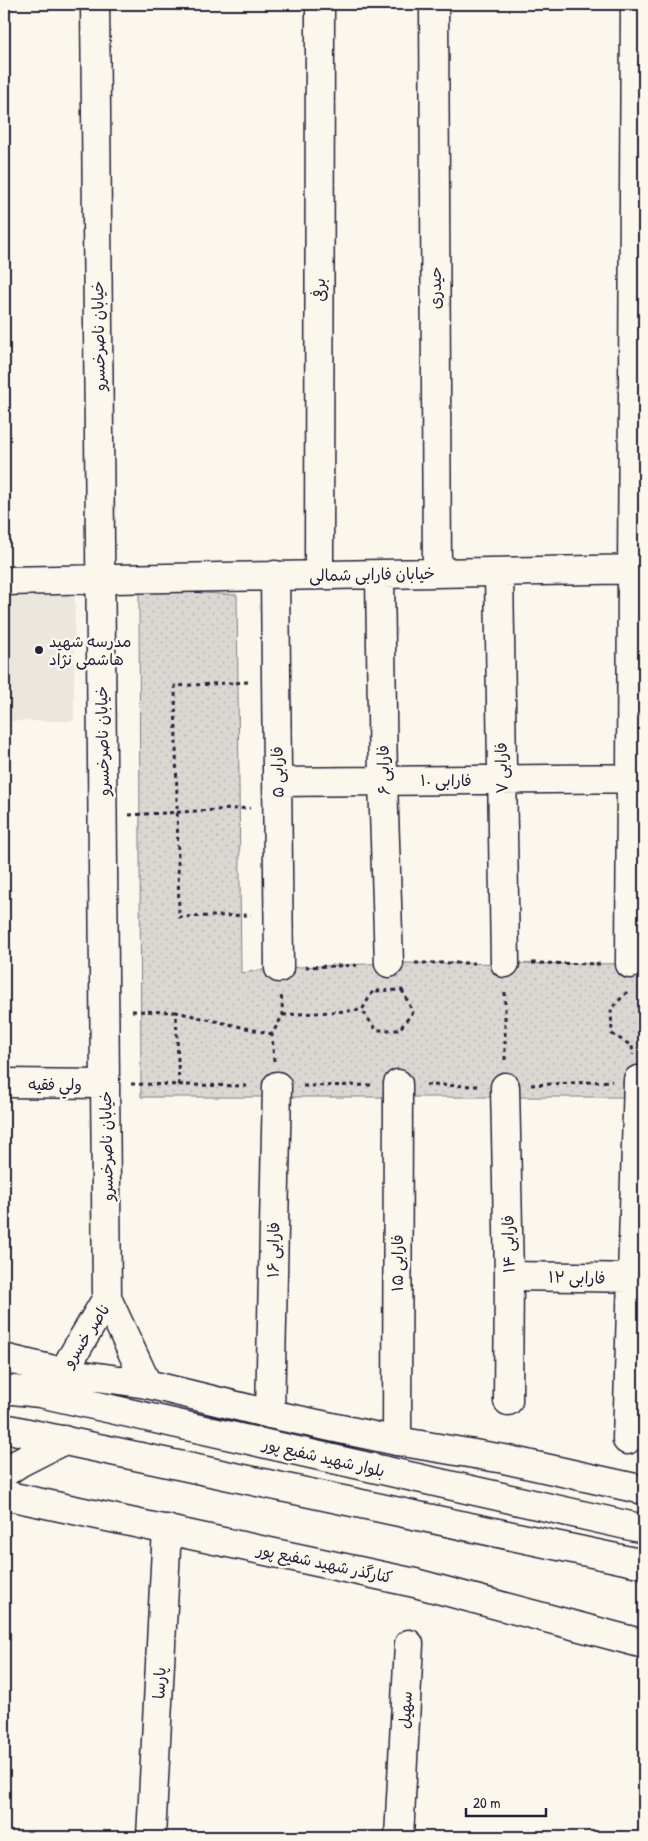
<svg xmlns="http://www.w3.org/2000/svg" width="648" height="1841" font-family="'Patrick Hand','Playpen Sans Arabic',sans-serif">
  <defs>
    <pattern id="grass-dots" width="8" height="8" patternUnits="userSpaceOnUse" patternTransform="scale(1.25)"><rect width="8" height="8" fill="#dbd8d3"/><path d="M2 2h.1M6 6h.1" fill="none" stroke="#bcb9b6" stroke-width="1.8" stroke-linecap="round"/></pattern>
  </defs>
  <rect width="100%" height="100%" fill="#fbf7ec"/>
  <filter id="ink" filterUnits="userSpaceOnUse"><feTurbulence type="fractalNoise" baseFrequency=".02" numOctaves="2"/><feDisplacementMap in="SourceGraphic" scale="10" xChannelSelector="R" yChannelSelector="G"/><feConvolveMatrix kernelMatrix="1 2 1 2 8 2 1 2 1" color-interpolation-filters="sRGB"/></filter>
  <g filter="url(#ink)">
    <path fill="#ebe7df" d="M4 578 75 579 74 721H4Z"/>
    <path fill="url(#grass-dots)" stroke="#7e7d87" d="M139 589 237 595 241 973 279 968 389 963 644 964V1097H141Z"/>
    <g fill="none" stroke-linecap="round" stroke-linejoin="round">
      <defs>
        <path id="minor" d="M95 4 107 1298
          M434 4 437 573
          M499 572 505 963
          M275 575 279 968
          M319 575 320 4
          M380 577 383 781 389 963
          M4 581 644 569
          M278 782 644 778
          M630 964 635 4
          M4 1083 105 1084
          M505 1087 509 1276 508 1401
          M509 1276 644 1278
          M63 1372 107 1298 147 1384
          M270 1414 277 1086
          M627 1440 638 1080
          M397 1441 398 1084
          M4 1473 19 1463 64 1440
          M151 1837 167 1529
          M399 1837 409 1644"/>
        <path id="major" d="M4 1358 63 1372 147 1384 270 1414 397 1441 504 1459 644 1490
          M4 1389 40 1393 644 1529
          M4 1428 644 1564
          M4 1495 415 1583 644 1644"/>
      </defs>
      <use href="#minor" stroke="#22223b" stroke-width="31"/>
      <use href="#major" stroke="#22223b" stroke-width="31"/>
      <path stroke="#22223b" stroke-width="3" stroke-dasharray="4 4" stroke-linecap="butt" d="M248 682 175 686 179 917 251 915
        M129 815 250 808
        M415 963H479
        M532 963 604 964
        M305 967 361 965
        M402 990 413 1012 399 1030H376L362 1010 373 991Z
        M627 992 611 1009 612 1034 632 1046 633 1055
        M132 1011 176 1012
        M283 1015 362 1010
        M505 1060V989
        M274 1061 272 1034 283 1015 281 993
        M131 1084 250 1086
        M179 1085 176 1012 272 1034
        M426 1085 480 1086
        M531 1085 612 1081
        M303 1086 372 1085"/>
      <use href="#minor" stroke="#fbf7ec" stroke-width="28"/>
      <use href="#major" stroke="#fbf7ec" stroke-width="28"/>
    </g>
  </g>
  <circle fill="#22223b" stroke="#fbf7ec" stroke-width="2" cx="39" cy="650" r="5"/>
  <g text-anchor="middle" stroke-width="5" stroke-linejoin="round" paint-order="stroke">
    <g font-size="16" fill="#22223b" stroke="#fbf7ec">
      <text transform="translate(435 288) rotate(-90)" y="6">حیدری</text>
      <text transform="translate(319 290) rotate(-90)" y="6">برفی</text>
      <text transform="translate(98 336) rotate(-91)" y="6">خیابان ناصرخسرو</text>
      <text transform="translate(372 574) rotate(-1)" y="6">خیابان فارابی شمالی</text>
      <text transform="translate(102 741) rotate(-91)" y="6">خیابان ناصرخسرو</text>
      <text transform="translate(501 768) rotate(-91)" y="6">فارابی ۷</text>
      <text transform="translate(383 770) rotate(-91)" y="6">فارابی ۶</text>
      <text transform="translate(277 772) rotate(-91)" y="6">فارابی ۵</text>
      <text x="446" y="786">فارابی ۱۰</text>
      <text x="55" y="1090">ولي فقيه</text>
      <text transform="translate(106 1146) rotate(-91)" y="6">خیابان ناصرخسرو</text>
      <text transform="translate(508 1244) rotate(-91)" y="6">فارابی ۱۴</text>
      <text transform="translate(273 1250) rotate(-89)" y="6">فارابی ۱۶</text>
      <text transform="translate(397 1263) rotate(-90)" y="6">فارابی ۱۵</text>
      <text transform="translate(577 1277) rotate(1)" y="6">فارابی ۱۲</text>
      <text transform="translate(86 1335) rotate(-57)" y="6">ناصر خسرو</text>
      <text transform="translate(324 1457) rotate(13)" y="6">بلوار شهید شفیع پور</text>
      <text transform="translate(325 1563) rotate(12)" y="6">کنارگذر شهید شفیع پور</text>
      <text transform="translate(159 1683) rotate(-87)" y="6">پارسا</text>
      <text transform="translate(405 1710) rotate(-87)" y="6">سهیل</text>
    </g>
    <g font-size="16" fill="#22223b" stroke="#fbf7ec" text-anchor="start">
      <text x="49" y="647">مدرسه شهید<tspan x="49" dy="18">ه‍اشمی نژاد</tspan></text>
    </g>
  </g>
  <rect width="648" height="1841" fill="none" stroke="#fbf7ec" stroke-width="20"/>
  <rect x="10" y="10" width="628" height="1821" fill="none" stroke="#22223b" stroke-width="2" filter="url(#ink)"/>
  <path d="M466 1808v8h80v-8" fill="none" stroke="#22223b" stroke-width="2.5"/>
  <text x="473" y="1808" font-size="15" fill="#22223b" stroke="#fbf7ec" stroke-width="4" paint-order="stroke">20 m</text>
</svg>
